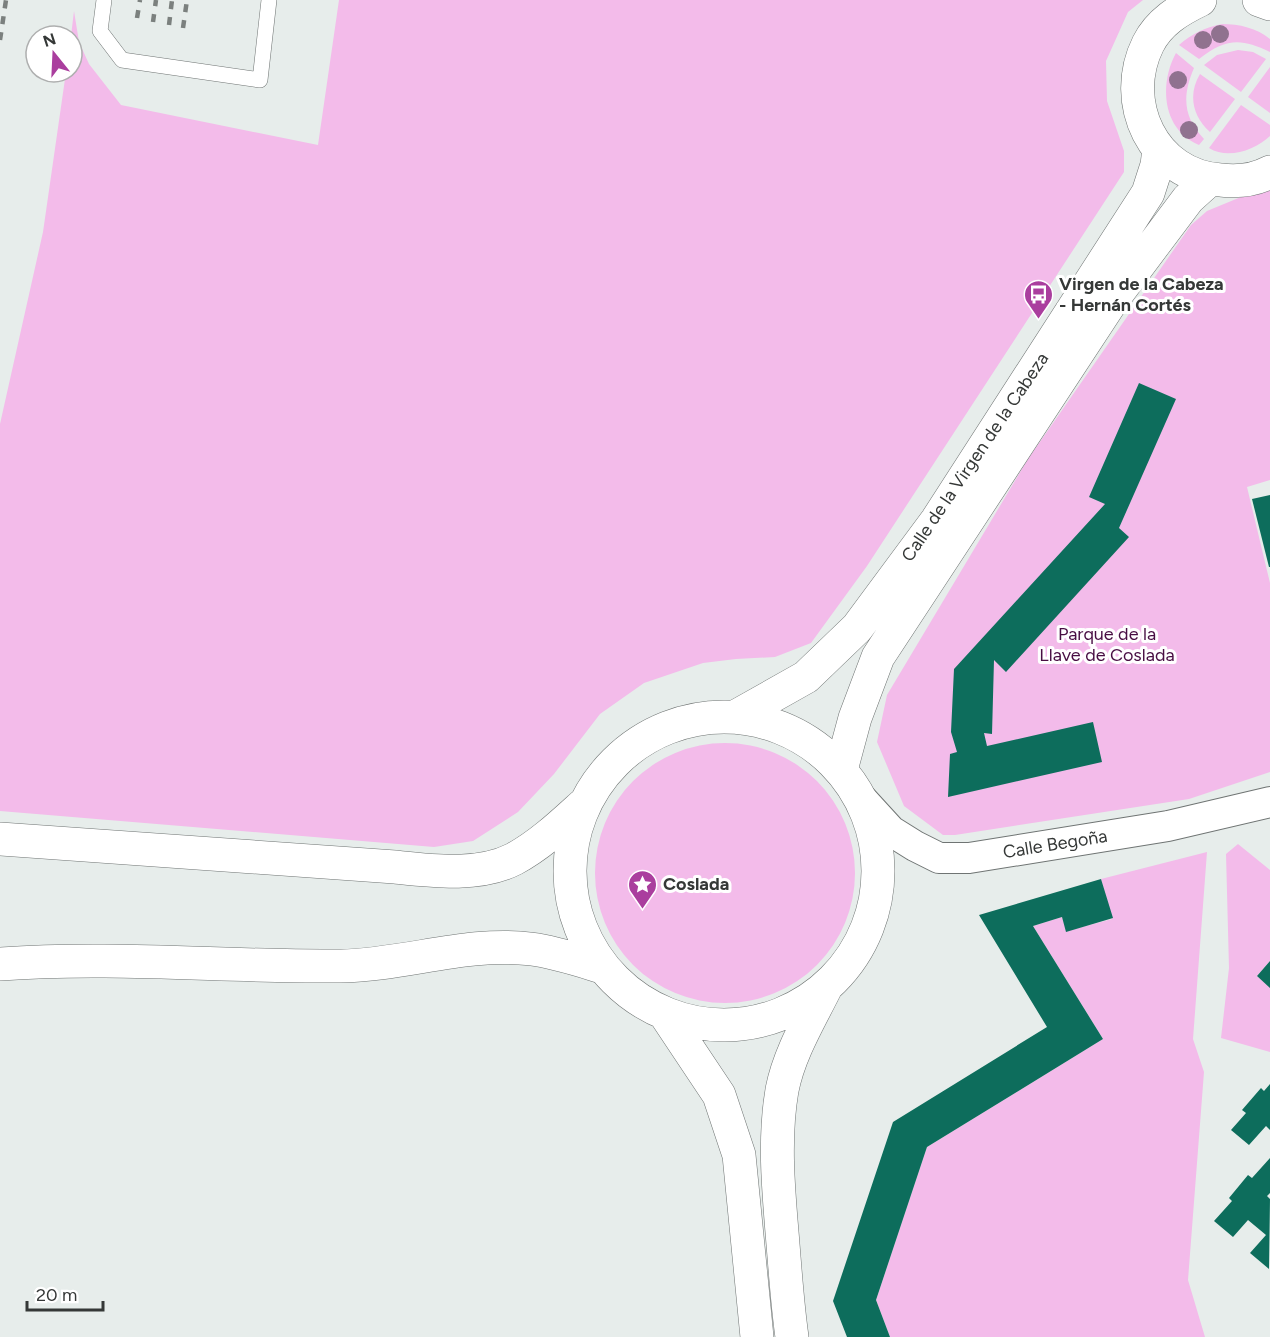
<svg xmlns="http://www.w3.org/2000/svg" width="1270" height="1337" font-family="Figtree,sans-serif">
  <rect width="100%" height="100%" fill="#e7edeb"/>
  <path fill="#f3bbea" d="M339 0H1143L1128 12 1106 61 1107 101 1124 151V172L867 566 811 643 775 657 736 659 703 663 644 683 600 714 554 774 518 812 473 841 434 847 0 811V424L43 232 66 72H72L71 36 74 11 79 42 89 64 121 105 318 145Z
    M1222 24C1239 24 1257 28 1270 39V52C1241 38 1226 38 1199 59L1179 45C1193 33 1204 28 1222 24Z
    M1238 50 1253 52 1266 59 1241 92 1204 65 1217 55Z
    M1176 53 1194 68C1182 96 1183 117 1204 139L1199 145C1162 130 1159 84 1176 53Z
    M1270 67V113L1248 97Z
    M1200 74 1235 99 1210 132C1192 116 1188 94 1200 74Z
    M1241 105 1270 125V136C1255 150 1228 160 1209 148Z
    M1270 185V480L1247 487 1270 583V772L1189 799 955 835H943L904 806 877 742 887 695 1028 459 1191 225 1207 211Z
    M595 873a130 130 0 1 1 260 0a130 130 0 1 1-260 0Z
    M1238 844 1270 870V961L1257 976 1270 987V1052L1221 1038 1229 968 1226 854Z
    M1207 852 1193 1039 1204 1072 1188 1280 1205 1337H890L876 1300 927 1147 1103 1039 1033 926 1062 917 1067 931 1112 919 1101 879Z"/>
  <path fill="#0d6d5c" d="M1139 383 1176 399 1119 528 1129 537 1006 672 994 660 992 734 984 733 987 746 1093 722 1102 762 948 797 950 754 957 752 951 732 954 669 1105 504 1089 497Z
    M1270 495V567H1269L1252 499Z
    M1101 879 1113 918 1066 932 1062 917 1033 926 1103 1039 927 1147 876 1300 890 1337H847L833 1301 893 1122 1047 1027 979 915Z
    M1270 961V988L1257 976Z
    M1270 1084V1130L1266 1126 1249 1145 1231 1130 1246 1113 1242 1110 1261 1088 1264 1091Z
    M1270 1158V1193L1267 1196 1270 1199 1269 1269 1250 1253 1266 1235 1248 1220 1233 1237 1214 1221 1232 1201 1229 1198 1248 1175 1252 1178Z"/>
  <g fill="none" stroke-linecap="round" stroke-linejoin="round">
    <defs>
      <path id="lane" d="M104 0 100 31 122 60 260 80 269 0"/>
      <path id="street" d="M859 796 891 831 915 846 939 858H969L1168 826 1270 802"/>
      <path id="secondary" d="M1200 0C1179 10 1159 22 1148 44 1119 102 1153 176 1221 180 1238 182 1255 180 1270 172
        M1259 0 1270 4
        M735 717 806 677 857 628 937 520 1148 193 1157 165 1159 149
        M570 871a154 154 0 1 1 308 0a154 154 0 1 1-308 0Z
        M841 770 855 718 878 657 1113 299 1188 199 1209 180
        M0 839 395 867C433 871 479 877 514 859 540 845 562 824 583 805
        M0 964C114 956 227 967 341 966 405 965 468 941 531 949 555 952 579 960 602 967
        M665 1014 719 1095 739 1155 757 1337
        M792 1337C787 1302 785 1267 782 1232 778 1185 774 1137 782 1090 789 1054 809 1021 825 989"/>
    </defs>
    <use href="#lane" stroke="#6f7473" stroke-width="16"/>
    <use href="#street" stroke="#6f7473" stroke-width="32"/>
    <use href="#secondary" stroke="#6f7473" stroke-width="34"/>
    <use href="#lane" stroke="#fff" stroke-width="15"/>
    <use href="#street" stroke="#fff" stroke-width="30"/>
    <use href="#secondary" stroke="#fff" stroke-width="33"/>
    <path stroke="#7b807e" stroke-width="4.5" stroke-dasharray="8 8" stroke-linecap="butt" d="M137 18 140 0
      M153 22 156 0
      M169 25 172 0
      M183 28 187 0
      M0 40 6 0"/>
  </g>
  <g fill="#90728f">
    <circle cx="1220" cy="34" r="9"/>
    <circle cx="1203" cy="40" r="9"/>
    <circle cx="1178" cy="80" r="9"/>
    <circle cx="1189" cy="130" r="9"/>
  </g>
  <defs>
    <symbol id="bus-pin" viewBox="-11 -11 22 30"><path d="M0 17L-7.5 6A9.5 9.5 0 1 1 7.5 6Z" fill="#aa3e9e" stroke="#fff"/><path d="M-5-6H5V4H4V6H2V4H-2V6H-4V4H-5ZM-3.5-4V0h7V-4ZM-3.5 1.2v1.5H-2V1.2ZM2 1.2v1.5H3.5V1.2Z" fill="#fff"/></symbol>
    <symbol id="sight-pin" viewBox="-11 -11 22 30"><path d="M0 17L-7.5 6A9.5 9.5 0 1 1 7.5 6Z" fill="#aa3e9e" stroke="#fff"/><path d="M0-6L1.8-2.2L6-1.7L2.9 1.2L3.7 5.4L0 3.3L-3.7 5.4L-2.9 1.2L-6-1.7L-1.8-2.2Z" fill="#fff"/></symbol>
  </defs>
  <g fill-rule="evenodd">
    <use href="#bus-pin" x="1022" y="278" width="33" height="45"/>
    <use href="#sight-pin" x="626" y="868" width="33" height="45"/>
  </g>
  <g text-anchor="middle" stroke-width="6" stroke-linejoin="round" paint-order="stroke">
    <g font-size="18" font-weight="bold" fill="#353837" stroke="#fff" text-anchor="start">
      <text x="1059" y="290">Virgen de la Cabeza<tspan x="1059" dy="21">- Hernán Cortés</tspan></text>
      <text x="663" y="890">Coslada</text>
    </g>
    <g font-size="18" fill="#353837" stroke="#fff">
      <text transform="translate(975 457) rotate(-56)" y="6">Calle de la Virgen de la Cabeza</text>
      <text transform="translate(1055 844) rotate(-9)" y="6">Calle Begoña</text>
    </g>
    <g font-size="18" fill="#480e43" stroke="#fff">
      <text x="1107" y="640">Parque de la<tspan x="1107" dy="21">Llave de Coslada</tspan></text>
    </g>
  </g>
  <g transform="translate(54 54) rotate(342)"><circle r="28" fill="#ffffff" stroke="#aeafaf" stroke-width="1.5"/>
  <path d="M0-4.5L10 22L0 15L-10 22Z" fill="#aa3e9e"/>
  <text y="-9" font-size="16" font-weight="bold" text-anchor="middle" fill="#353837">N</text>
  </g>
  <path d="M27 1301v9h76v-9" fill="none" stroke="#353837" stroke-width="3"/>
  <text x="36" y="1301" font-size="18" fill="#353837" stroke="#ffffff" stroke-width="4.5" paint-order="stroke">20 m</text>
</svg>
